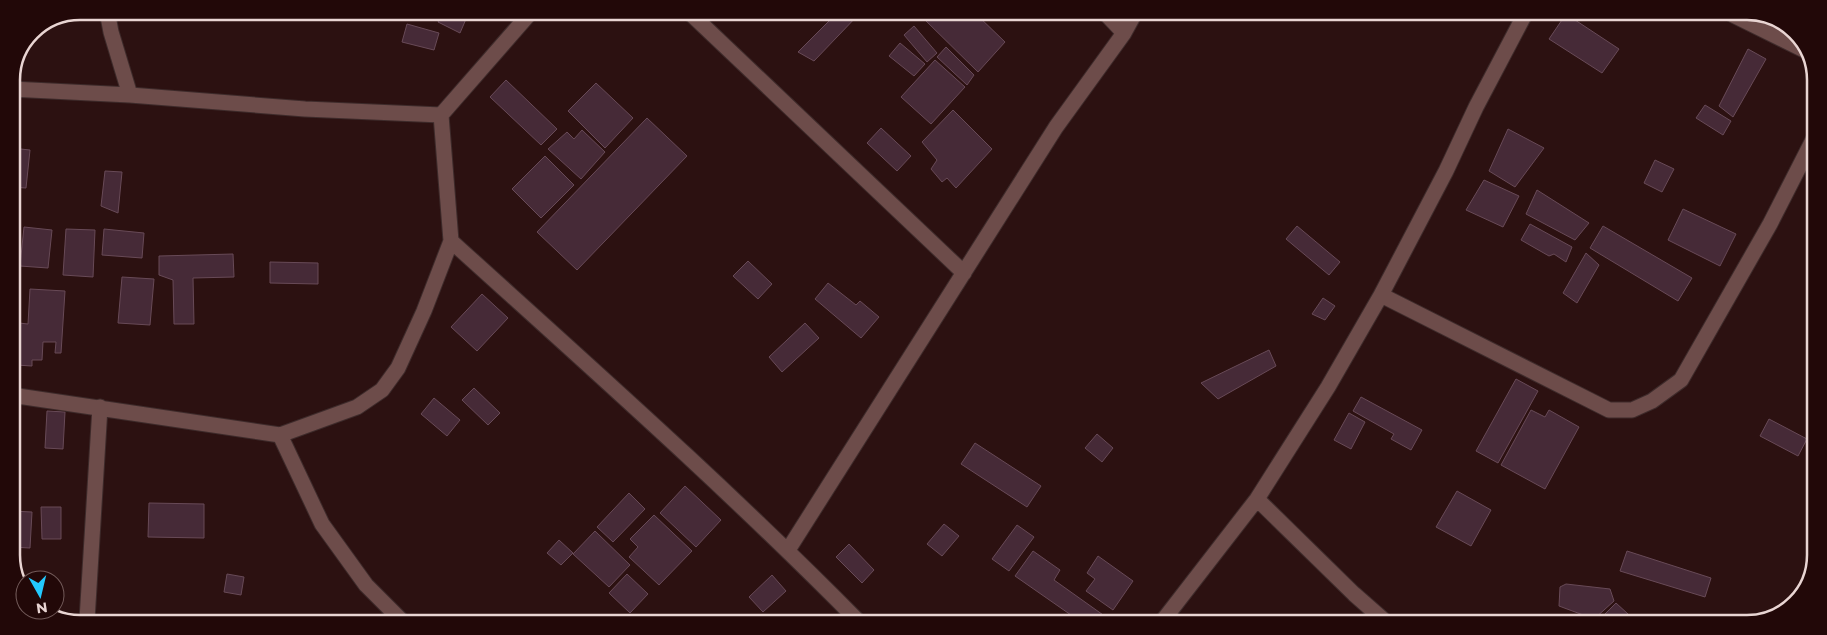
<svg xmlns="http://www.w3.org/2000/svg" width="1827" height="635" font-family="Montserrat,sans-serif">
  <rect width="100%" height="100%" fill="#2c1111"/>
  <path fill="#462a37" stroke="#684a57" d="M411 12H425L423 20 410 17Z
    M443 12H469L460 33 438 22Z
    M837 13H860L814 61 798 52Z
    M928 13H975L1005 42 978 72 923 18Z
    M1566 14 1619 49 1602 73 1549 39Z
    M407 24 439 33 434 50 402 42Z
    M914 26 937 53 927 62 904 35Z
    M900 43 925 64 914 76 889 56Z
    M946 47 974 75 967 85 937 57Z
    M1748 49 1766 59 1733 117 1719 106Z
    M935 60 965 87 931 124 901 97Z
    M506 80 557 129 541 145 490 97Z
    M596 83 633 118 605 148 568 111Z
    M1705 105 1731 121 1723 135 1696 118Z
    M953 110 992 149 956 188 947 178 942 182 931 169 937 160 922 142Z
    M647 118 687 156 577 270 537 232Z
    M881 128 911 156 897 171 867 143Z
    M1508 129 1544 148 1515 187 1489 171Z
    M582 130 605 152 581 179 548 149 567 132 574 139Z
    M11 148 30 150 26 188 11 187Z
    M545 156 574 185 541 218 512 189Z
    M1655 160 1674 169 1662 192 1644 183Z
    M105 171 122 172 118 213 101 206Z
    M1484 180 1519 196 1503 227 1466 210Z
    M1537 190 1589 223 1575 240 1526 214Z
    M1683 209 1736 234 1720 266 1668 240Z
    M1530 224 1572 247 1566 262 1554 254 1549 256 1521 240Z
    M1297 226 1340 262 1329 275 1286 239Z
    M1603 226 1692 278 1678 301 1590 248Z
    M24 227 52 230 48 268 20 266Z
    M66 229 95 230 93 277 63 275Z
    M104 229 144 233 142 258 102 255Z
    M1586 253 1599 265 1577 303 1563 293Z
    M233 254 234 277 193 278 194 324H174L173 280 159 275V256Z
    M748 261 772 284 758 299 733 276Z
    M270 262 318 263V284L270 283Z
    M122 277 154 279 150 325 118 323Z
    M828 283 856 305 860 301 879 317 861 338 815 299Z
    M30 289 65 291 61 353H55L56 342H43L42 360H32V366L16 365 19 323 28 324Z
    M482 294 508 318 477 351 451 327Z
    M1323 298 1335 306 1325 320 1312 314Z
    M805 323 819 338 782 372 769 357Z
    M1269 350 1276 366 1218 399 1201 383Z
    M1516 379 1538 391 1498 463 1476 451Z
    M474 388 500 413 488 425 462 400Z
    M1361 397 1422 430 1411 450 1391 439 1394 434 1353 411Z
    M434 398 460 420 447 436 421 414Z
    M1531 410 1545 417 1549 410 1579 427 1545 489 1501 465Z
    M47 411 65 412 63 449 45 448Z
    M1349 413 1365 422 1351 449 1334 440Z
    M1769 419 1807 439 1798 456 1760 436Z
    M1097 434 1113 448 1102 462 1085 448Z
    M975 443 1041 486 1027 507 961 464Z
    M685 486 721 520 696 547 660 513Z
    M1457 491 1491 510 1471 546 1436 527Z
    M629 493 645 509 613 542 597 527Z
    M149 503 204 504V538L148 537Z
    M41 507H61V539H42Z
    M11 511 32 512 30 548 11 547Z
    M654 515 692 551 659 585 629 557 638 547 630 539Z
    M944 524 959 536 942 556 927 544Z
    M1017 525 1034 537 1009 571 992 559Z
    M595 531 630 565 609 587 573 554Z
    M559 540 573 553 561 565 547 553Z
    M849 544 874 570 862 583 836 557Z
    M1033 551 1060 570 1054 580 1113 622H1081L1015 576Z
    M1627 551 1711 578 1705 597 1620 571Z
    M1098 556 1133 581 1113 610 1086 591 1095 579 1087 573Z
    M227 574 244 577 241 595 224 592Z
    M627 574 648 594 630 613 609 593Z
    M772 575 786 591 763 612 749 597Z
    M1566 584 1610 589 1614 601 1594 619 1559 606 1560 587Z
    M1616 603 1628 614 1619 623H1596Z"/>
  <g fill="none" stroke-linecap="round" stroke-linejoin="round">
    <defs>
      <path id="minor" d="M107 11 111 32 130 95
        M531 12 441 115 451 241C589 366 728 489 859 622
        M690 13 964 273
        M1105 13 1124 33
        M1733 15 1806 51
        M11 89 130 95 305 109 441 115
        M1381 295 1609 410H1632L1652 401 1681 380 1770 224 1815 136
        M11 395 280 435 357 407 382 390 398 368 424 311 451 241
        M280 435 322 524 366 585 402 621
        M1257 499 1354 594 1387 623
        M788 550 1056 127 1124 33 1135 13
        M87 620 100 407
        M1161 623 1257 499 1328 387 1381 295 1446 171 1476 107 1525 14"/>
    </defs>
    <use href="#minor" stroke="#3e2b2b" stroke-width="17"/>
    <use href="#minor" stroke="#6d4c4a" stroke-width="15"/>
  </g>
  <path d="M0 0H1827V635H0ZM80 20H1747A60 60 0 0 1 1807 80V555A60 60 0 0 1 1747 615H80A60 60 0 0 1 20 555V80A60 60 0 0 1 80 20Z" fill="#220808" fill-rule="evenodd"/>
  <path fill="none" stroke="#e9d5d3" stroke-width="2.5" d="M80 20H1747A60 60 0 0 1 1807 80V555A60 60 0 0 1 1747 615H80A60 60 0 0 1 20 555V80A60 60 0 0 1 80 20Z"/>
  <g transform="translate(40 595) rotate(172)"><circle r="24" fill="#220808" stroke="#725a59"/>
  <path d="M0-4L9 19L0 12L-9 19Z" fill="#23c9fe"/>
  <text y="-8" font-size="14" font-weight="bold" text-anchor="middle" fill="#e9d5d3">N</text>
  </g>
</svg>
